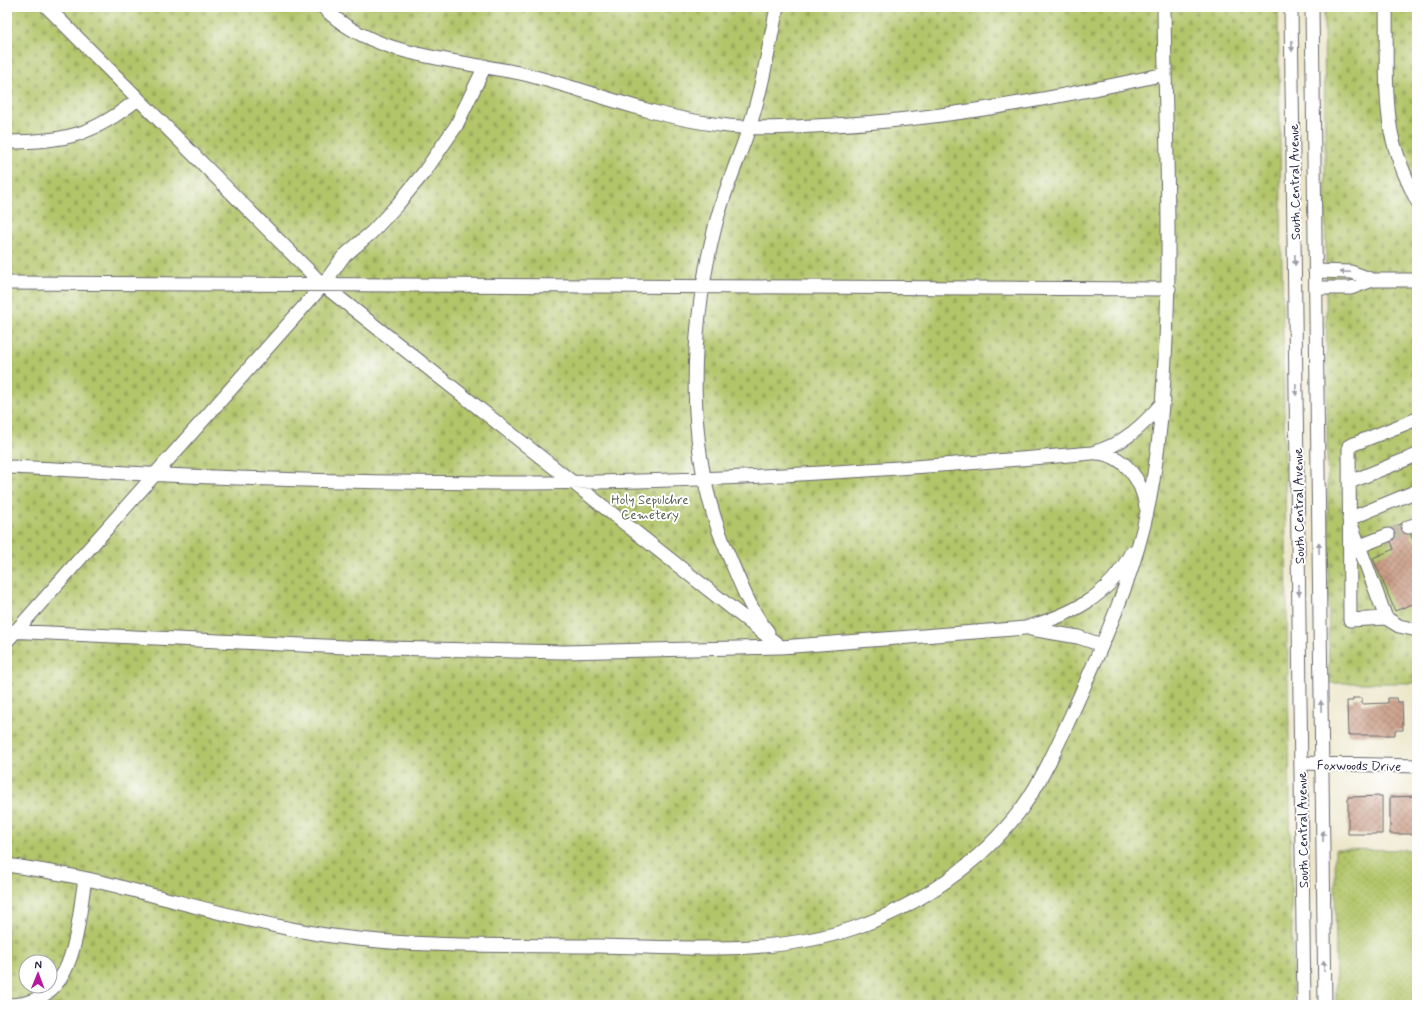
<svg xmlns="http://www.w3.org/2000/svg" width="1424" height="1012" font-family="Mynerve,sans-serif">
  <defs>
    <pattern id="grass-dots" width="8" height="8" patternUnits="userSpaceOnUse"><rect width="8" height="8" fill="#b2c569"/><path d="M2 2h.1M6 6h.1" fill="none" stroke="#99a95c" stroke-width="1.8" stroke-linecap="round"/></pattern>
    <pattern id="cemetery-stones" width="16" height="16" patternUnits="userSpaceOnUse"><rect width="16" height="16" fill="#b2c569"/><path d="M2 7V4a2 2 0 0 1 4 0v3zM10 15v-3a2 2 0 0 1 4 0v3z" fill="#99a95c"/></pattern>
    <pattern id="building-cross-hatch" width="8" height="8" patternUnits="userSpaceOnUse"><rect width="8" height="8" fill="#c89a82"/><path d="M0 0l8 8M0 8l8-8" fill="none" stroke="#a27d6c"/></pattern>
  </defs>
  <rect width="100%" height="100%" fill="#fff"/>
  <filter id="ink" filterUnits="userSpaceOnUse"><feTurbulence type="fractalNoise" baseFrequency=".025" numOctaves="2"/><feDisplacementMap in="SourceGraphic" scale="8" xChannelSelector="R" yChannelSelector="G"/><feConvolveMatrix kernelMatrix="1 2 1 2 8 2 1 2 1" color-interpolation-filters="sRGB"/></filter>
  <filter id="wash" filterUnits="userSpaceOnUse"><feTurbulence type="fractalNoise" baseFrequency=".012" numOctaves="4" result="noise"/><feDisplacementMap in="SourceGraphic" scale="16" xChannelSelector="R" yChannelSelector="G"/><feGaussianBlur stdDeviation="0.9" result="paint"/><feColorMatrix in="noise" values="0 0 0 0 0 0 0 0 0 0 0 0 0 0 0 0 0 1.4 0 .05"/><feComposite in="paint" operator="in"/></filter>
  <g filter="url(#wash)">
    <rect width="100%" height="100%" fill="#ede7ca"/>
    <path fill="url(#grass-dots)" stroke="#6a7452" d="M1335 849 1417 850V1005H1336Z"/>
    <path fill="url(#cemetery-stones)" stroke="#6a7452" fill-rule="evenodd" d="M7 7H1278L1293 1005H7ZM26 962H50V986H26Z
      M1324 7H1417V683H1329Z"/>
    <g id="blocks">
      <path fill="url(#building-cross-hatch)" d="M1406 522 1413 540 1417 539V608L1415 603 1395 611 1373 558 1394 549 1386 530Z
        M1353 698H1362V704L1388 703V698H1396L1397 702H1402L1403 730H1395V735H1348L1347 701H1353Z
        M1417 702V736H1414V703Z
        M1382 796V834H1348V797Z
        M1417 796V834H1390V797Z"/>
    </g>
  </g>
  <g filter="url(#ink)">
    <use href="#blocks" fill-opacity="0" stroke="#69676d" stroke-width="1"/>
    <g fill="none" stroke-linecap="round" stroke-linejoin="round">
      <path stroke="#c4c0ad" stroke-width="13" stroke-dasharray="13 6" stroke-linecap="butt" d="M1388 535 1408 527"/>
      <defs>
        <path id="minor" d="M47 7 323 285 781 647
          M323 7C371 56 450 59 514 72 535 76 556 83 577 89 624 104 671 119 720 125 757 130 797 127 834 125 946 119 1056 98 1165 74
          M1291 7 1304 1005
          M1312 7 1325 1005
          M1386 7C1387 48 1384 92 1391 132 1396 156 1406 179 1417 201
          M7 142C65 142 93 135 138 99
          M1315 271 1351 272 1373 280
          M7 283 1169 289
          M1316 288H1351L1373 280H1417
          M1417 419 1349 446 1350 620 1386 618 1399 626 1417 630
          M1096 453C1124 454 1142 480 1146 507
          M7 467C76 469 145 475 214 477 310 481 407 483 503 483 700 483 897 470 1092 453 1123 445 1144 425 1164 401
          M1350 482 1417 455
          M1408 527 1417 524
          M1360 546 1388 535
          M1386 618 1349 519 1417 491
          M1031 629 1078 637 1102 645
          M7 631 345 647 563 652 781 647 1025 628C1070 615 1109 597 1131 553
          M768 632C750 610 739 580 728 554 684 454 689 331 715 227 723 193 738 161 749 128 762 89 769 47 777 7
          M7 641 323 285 343 257 372 232 398 204 425 171 456 126 485 66
          M1301 763 1417 766
          M7 865C48 871 89 878 128 889 196 906 263 926 332 936 421 948 510 945 599 946 683 947 773 956 854 928 919 906 981 863 1022 808 1046 774 1062 735 1079 698 1103 643 1128 588 1143 529 1157 473 1162 416 1165 359 1172 242 1165 124 1164 7
          M7 1005C77 1005 76 931 85 879"/>
      </defs>
      <use href="#minor" stroke="#69676d" stroke-width="15"/>
      <use href="#minor" stroke="#fff" stroke-width="13"/>
    </g>
    <defs><path id="oneway-solid" d="M-6-.8H1V-3.2L6.5 0L1 3.2V.8H-6Z"/></defs>
    <g fill="#9c9ca7">
      <use href="#oneway-solid" transform="translate(1292 46) rotate(89)"/>
      <use href="#oneway-solid" transform="translate(1295 260) rotate(89)"/>
      <use href="#oneway-solid" transform="translate(1345 272) rotate(-178)"/>
      <use href="#oneway-solid" transform="translate(1296 390) rotate(89)"/>
      <use href="#oneway-solid" transform="translate(1319 548) rotate(-91)"/>
      <use href="#oneway-solid" transform="translate(1299 590) rotate(89)"/>
      <use href="#oneway-solid" transform="translate(1321 706) rotate(-91)"/>
      <use href="#oneway-solid" transform="translate(1323 836) rotate(-91)"/>
      <use href="#oneway-solid" transform="translate(1324 966) rotate(-91)"/>
    </g>
  </g>
  <g text-anchor="middle" stroke-width="4" stroke-linejoin="round" paint-order="stroke">
    <g font-size="13" fill="#22223b" stroke="#fff">
      <text transform="translate(1294 182) rotate(-91)" y="5">South Central Avenue</text>
      <text transform="translate(1298 506) rotate(-91)" y="5">South Central Avenue</text>
      <text transform="translate(1359 765) rotate(1)" y="5">Foxwoods Drive</text>
      <text transform="translate(1302 830) rotate(-91)" y="5">South Central Avenue</text>
    </g>
    <g font-size="13" fill="#545b4b" stroke="#fff">
      <text x="650" y="504">Holy Sepulchre<tspan x="650" dy="15">Cemetery</tspan></text>
    </g>
  </g>
  <rect width="1424" height="1012" fill="none" stroke="#fff" stroke-width="24"/>
  <g transform="translate(38 974) rotate(1)"><circle r="19" fill="#ffffff" stroke="#a7a7b1"/>
  <path d="M0-3L7 15L0 10L-7 15Z" fill="#b5179e"/>
  <text y="-6" font-size="11" font-weight="bold" text-anchor="middle" fill="#22223b">N</text>
  </g>
</svg>
